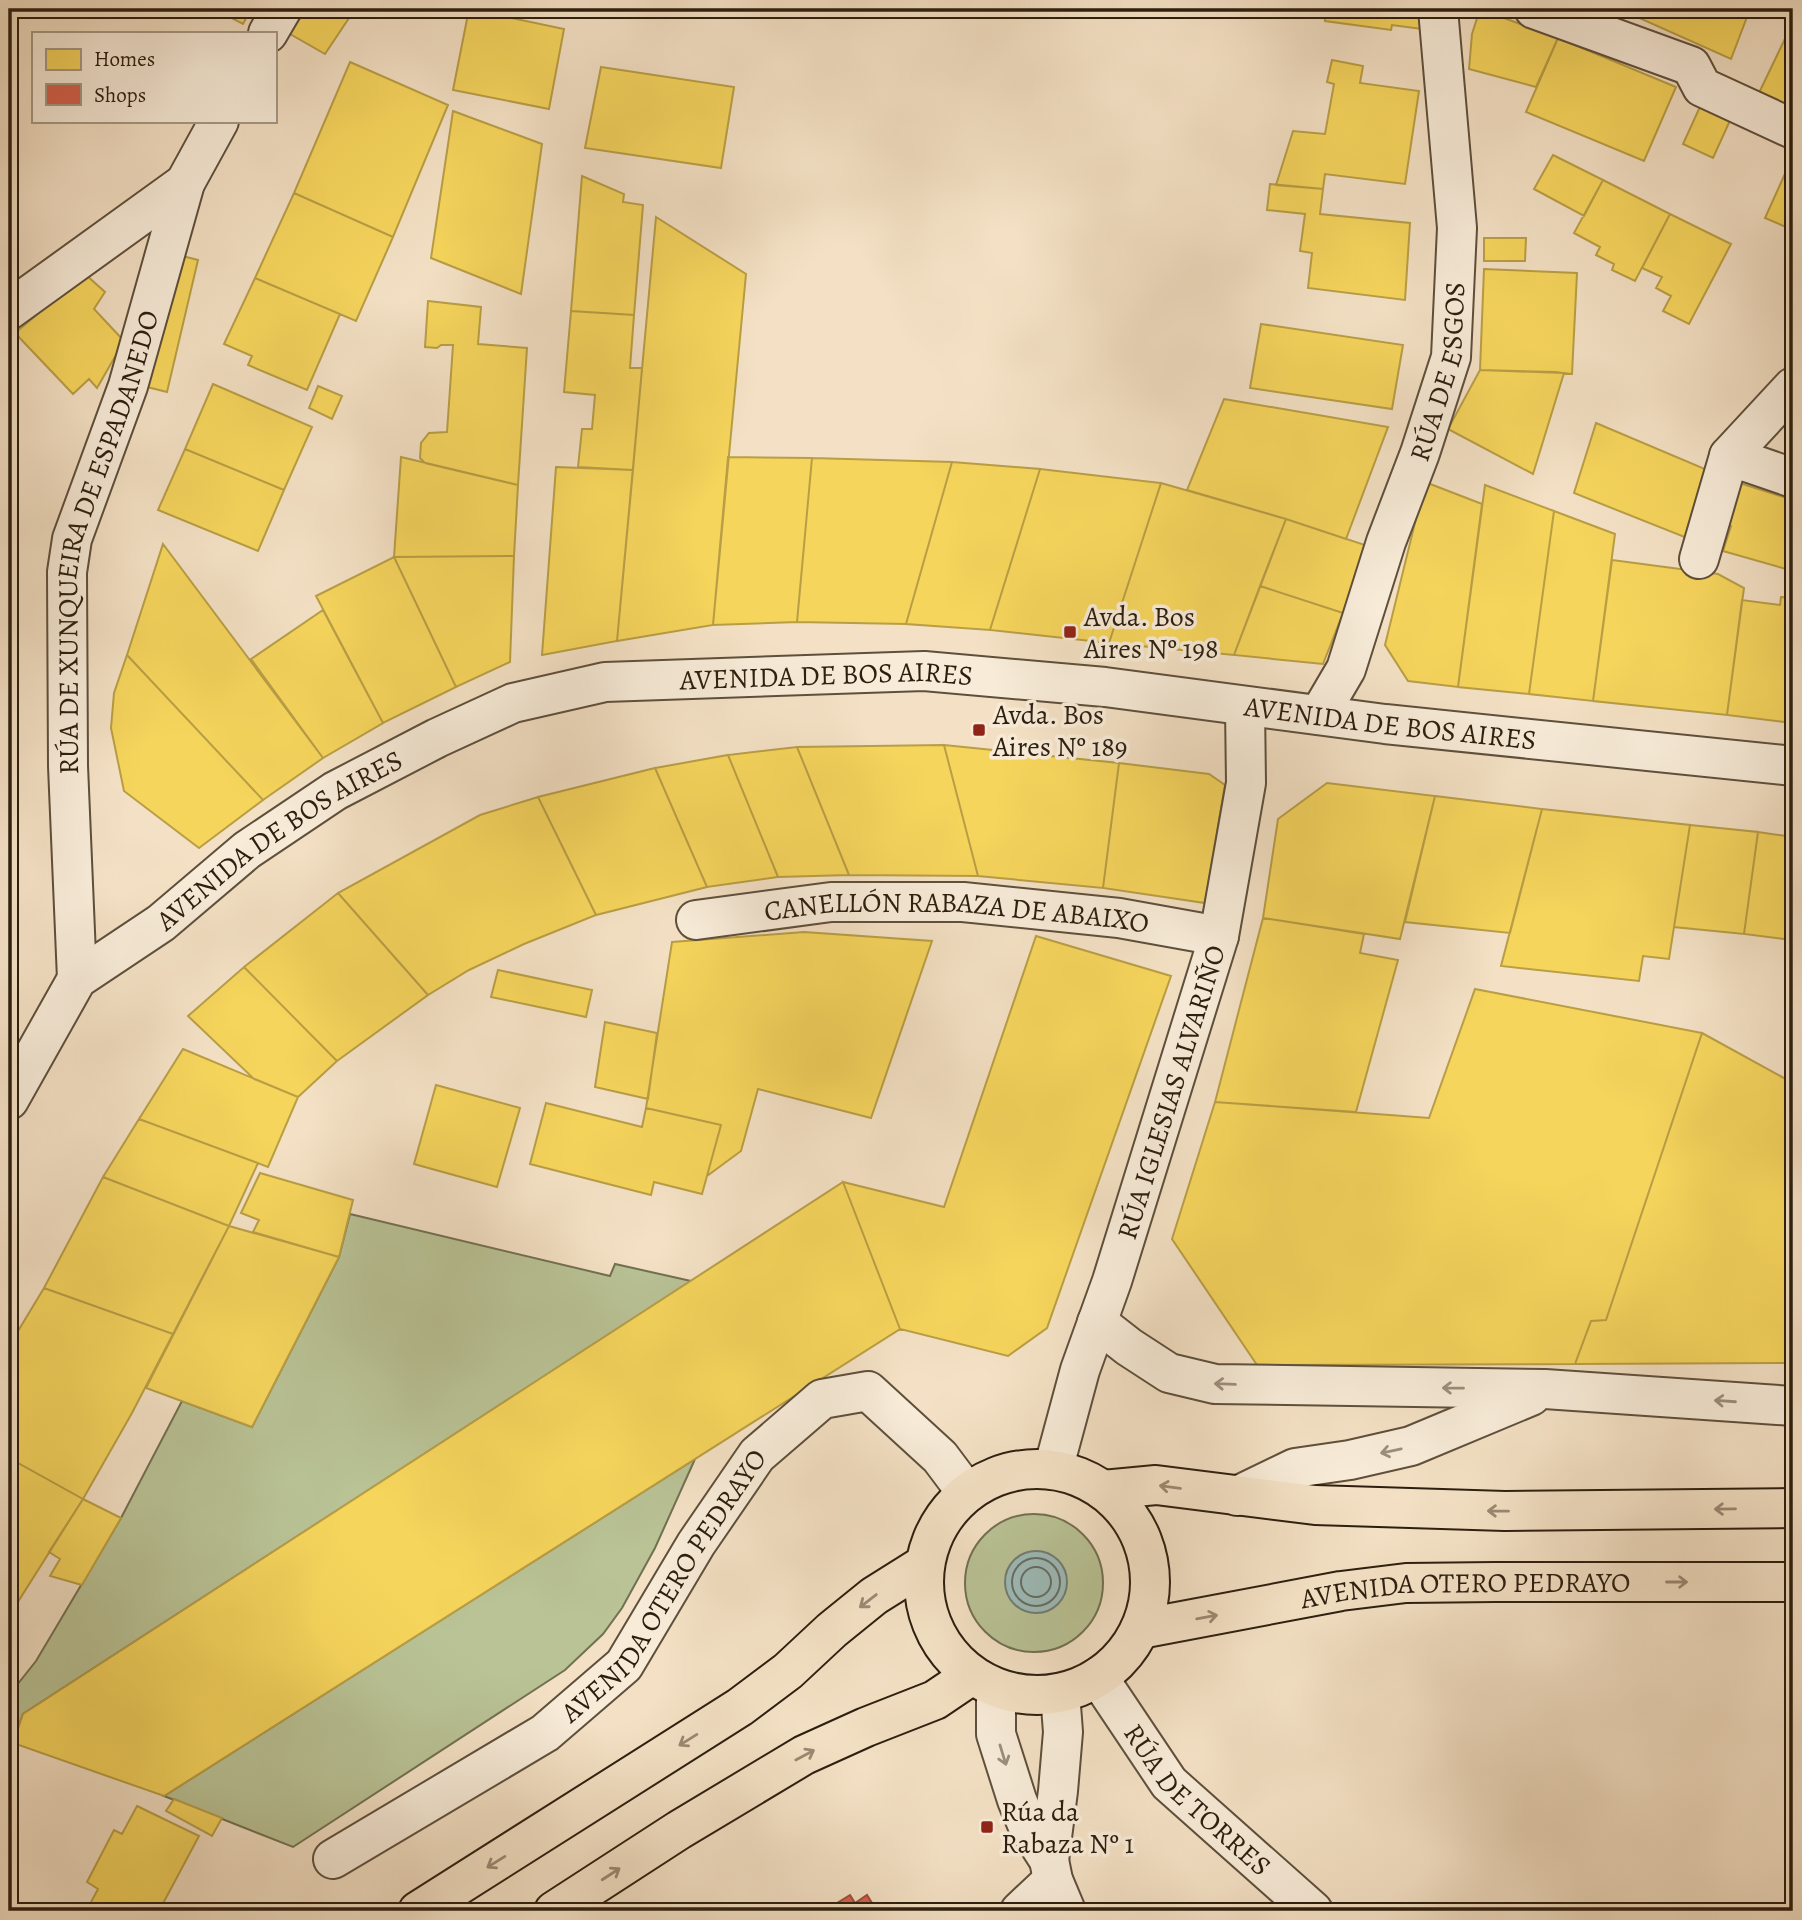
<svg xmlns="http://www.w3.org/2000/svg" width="1802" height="1920" font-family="Alegreya,serif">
  <rect width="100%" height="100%" fill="#f4e1c5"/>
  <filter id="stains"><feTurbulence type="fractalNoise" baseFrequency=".00286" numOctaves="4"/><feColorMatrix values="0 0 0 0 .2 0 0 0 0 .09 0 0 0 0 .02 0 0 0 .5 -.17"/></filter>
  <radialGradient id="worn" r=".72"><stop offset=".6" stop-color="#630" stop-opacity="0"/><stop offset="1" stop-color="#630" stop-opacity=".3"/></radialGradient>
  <path fill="#b9c396" stroke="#727052" stroke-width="2" d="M350 1214 610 1276 615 1264 691 1281 23 1714 13 1743 9 1742V1695L36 1661 121 1518 182 1401 252 1427 339 1257Z
    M695 1459 655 1548 622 1608 603 1634 565 1670 293 1847 164 1796Z
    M965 1583a69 69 0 1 1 138 0a69 69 0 1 1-138 0Z"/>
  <path fill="#9dbcba" stroke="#707d76" stroke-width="2" d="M1005 1582a31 31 0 1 1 62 0a31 31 0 1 1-62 0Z"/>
  <path fill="#f6d55c" stroke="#b99e45" stroke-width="2" d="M214 9H251L243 24Z
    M306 9H355L325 54 290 34Z
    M469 9 564 29 549 109 453 90Z
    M1324 9H1422L1430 30 1392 25 1391 30 1325 21Z
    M1480 9 1558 38 1536 87 1469 69 1472 34Z
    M1640 9H1750L1731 59 1637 17Z
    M1793 22V113L1757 97Z
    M1558 38 1676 87 1644 161 1526 112Z
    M1332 60 1363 66 1360 83 1419 91 1405 184 1325 174 1323 189 1276 185 1293 131 1325 134 1334 84 1327 82Z
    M350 62 448 105 393 237 294 193Z
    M601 67 734 87 721 168 585 148Z
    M1703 100 1733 114 1713 158 1683 144Z
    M453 111 542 144 521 294 431 258Z
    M1553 155 1603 180 1584 216 1534 189Z
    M1793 156V230L1765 218Z
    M582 176 624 194 623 202 643 205 634 315 571 311Z
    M1603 180 1670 214 1635 281 1612 270 1614 264 1596 255 1600 247 1574 233Z
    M1270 184 1323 189 1320 214 1410 223 1405 300 1308 288 1312 253 1300 251 1305 214 1267 210Z
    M294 193 393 237 356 321 255 278Z
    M1670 214 1731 244 1689 324 1663 311 1671 296 1656 288 1662 277 1642 268Z
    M656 217 746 274 713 625 617 641Z
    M1484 238H1526L1525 261H1484Z
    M175 254 198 260 167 392 147 387Z
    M1484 269 1577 273 1572 374 1555 372 1480 370Z
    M85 274 105 292 94 309 124 341 97 388 89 379 73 394 15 333Z
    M255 278 340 314 307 390 248 365 252 356 224 344Z
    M428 301 481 307 478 344 527 348 518 485 425 463 420 458 421 443 429 433 447 432 453 345H441L437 348 425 347Z
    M571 311 634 315 630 368H642L633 470 578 467 582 429H592L595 395 564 392Z
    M1261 324 1403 345 1392 409 1250 388Z
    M1480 370 1564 373 1533 474 1448 429Z
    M213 384 312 427 284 490 185 449Z
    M318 386 342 396 332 419 309 408Z
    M1224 399 1388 427 1346 539 1286 519 1187 490Z
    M1596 423 1712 472 1692 540 1574 493Z
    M185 449 284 490 258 551 158 510Z
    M401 457 518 485 514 556 394 557Z
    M728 457 812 458 797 622 713 625Z
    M812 458 952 462 906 624 797 622Z
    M952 462 1040 469 990 630 906 624Z
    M556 467 633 470 617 641 542 655Z
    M1040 469 1161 483 1109 643 990 630Z
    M1730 480 1793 500V571L1723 551 1731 526 1717 521Z
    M1425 482 1482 504 1458 687 1408 681 1385 645Z
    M1161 483 1286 519 1234 655 1109 643Z
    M1485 485 1554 511 1529 694 1458 687Z
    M1554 511 1615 534 1593 701 1529 694Z
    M1286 519 1368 546 1343 613 1260 586Z
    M163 544 323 758 263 800 127 655Z
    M514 556 510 662 456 687 394 557Z
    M394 557 456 687 383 723 316 596Z
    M1612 560 1718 574 1744 588 1727 715 1593 701Z
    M1260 586 1343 613 1323 664 1234 655Z
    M1781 597 1793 598V723L1727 715 1742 600 1780 605Z
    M323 610 383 723 323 758 251 659Z
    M127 655 263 800 199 848 124 791 111 728 114 693Z
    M944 745 1119 763 1103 888 978 876Z
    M944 745 978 876 849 875 797 747Z
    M797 747 849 875 778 877 728 755Z
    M728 755 778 877 707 887 655 768Z
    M1119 763 1209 774 1225 785 1205 903 1103 888Z
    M655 768 707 887 596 915 538 797Z
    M1327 783 1435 796 1400 939 1263 918 1278 819Z
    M1435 796 1542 809 1510 933 1405 922Z
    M538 797 596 915 524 944 469 970 428 995 338 893 480 815Z
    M1542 809 1690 825 1669 959 1643 956 1639 981 1501 966Z
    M1690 825 1758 832 1744 934 1674 927Z
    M1758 832 1793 837V940L1744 934Z
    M338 893 428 995 337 1061 244 967Z
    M1263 918 1364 934 1360 953 1398 960 1356 1112 1215 1102Z
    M804 932 932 941 871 1118 758 1089 741 1151 707 1176 721 1125 646 1108 672 942Z
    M1036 936 1171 976 1047 1328 1008 1356 900 1329 843 1182 944 1207Z
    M244 967 337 1061 298 1097 254 1079 188 1016Z
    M498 970 592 990 586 1017 491 997Z
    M1475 989 1702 1033 1606 1320 1591 1321 1575 1364 1257 1365 1172 1239 1215 1102 1429 1118Z
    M605 1022 657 1033 648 1099 595 1087Z
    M1702 1033 1793 1083V1363L1575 1364 1591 1321 1606 1320Z
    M183 1049 298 1097 268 1167 139 1119Z
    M436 1085 520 1108 497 1187 414 1164Z
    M546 1103 642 1127 646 1108 721 1125 702 1194 654 1182 651 1195 530 1164Z
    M139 1119 258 1163 229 1226 103 1177Z
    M260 1173 353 1200 339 1257 253 1232 259 1220 241 1213Z
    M103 1177 229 1226 173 1334 44 1288Z
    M843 1182 900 1329 164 1796 13 1743 23 1714Z
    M229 1226 339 1257 252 1427 146 1388Z
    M44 1288 173 1334 132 1413 83 1499 9 1458V1346Z
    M9 1458 83 1499 9 1616Z
    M83 1499 121 1518 82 1585 50 1576 60 1559 49 1552Z
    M174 1799 222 1818 212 1836 166 1811Z
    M137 1806 199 1836 159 1911H104L90 1904 98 1889 87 1882 114 1830 122 1834Z"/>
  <path fill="#d6604d" stroke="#a34c3a" stroke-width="2" d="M850 1895 855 1903 867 1895 877 1911H824Z"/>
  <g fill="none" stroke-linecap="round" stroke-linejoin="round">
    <path stroke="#646d64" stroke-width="2" d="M1012 1582a24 24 0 1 1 48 0a24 24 0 1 1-48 0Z
      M1021 1582a15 15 0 1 1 30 0a15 15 0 1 1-30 0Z"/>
    <defs>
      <g id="street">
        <path d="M1534 9 1691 66 1702 87 1793 129"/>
        <path d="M268 33 282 9"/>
        <path d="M9 310 185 183"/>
        <path d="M1729 456 1793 478"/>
        <path d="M1699 559 1729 456 1793 387"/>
        <path id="s1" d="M1319 715 1346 669 1386 542 1420 453 1451 357 1457 228 1438 9"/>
        <path id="s2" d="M696 920 831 902H963L1119 918 1219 936"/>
        <path id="s3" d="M77 979 68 766 67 572 72 539 128 386 185 183 219 121"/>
        <path id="s4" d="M9 1100 77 979 161 923 247 850 335 791 437 738 513 703 605 682 924 671 1105 687 1385 724 1793 766"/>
        <path d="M1097 1322 1129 1347 1169 1373 1215 1384 1545 1389 1793 1406"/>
        <path id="s5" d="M1053 1470 1080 1370 1112 1281 1219 936 1246 783 1245 707"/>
        <path d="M1237 1496 1295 1468 1350 1460 1411 1446 1531 1396"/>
        <path id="s6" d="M1098 1677 1169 1783 1313 1911"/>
        <path d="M996 1688V1734L1017 1800 1029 1829 1049 1860 1053 1880 1066 1911"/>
        <path id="s7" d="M333 1859 545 1733 624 1665 696 1544 757 1455 822 1399 868 1391 940 1457 967 1493"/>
        <path d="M1049 1860 1058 1791 1063 1732 1060 1693"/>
        <path d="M1020 1911 1053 1880"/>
      </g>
      <g id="primary">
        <circle cx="1037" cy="1582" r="113"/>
        <path d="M1103 1490 1156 1485 1315 1505 1505 1511 1793 1508"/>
        <path id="s8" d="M1140 1629 1341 1591 1406 1583 1495 1582H1793"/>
        <path d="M418 1911 740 1707 788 1671 832 1630 874 1596 925 1564"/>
        <path d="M554 1911 679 1830 804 1755 866 1727 935 1700 972 1675"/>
      </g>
    </defs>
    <use href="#street" stroke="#5e4f3c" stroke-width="42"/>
    <use href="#primary" stroke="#2c1e0f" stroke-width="42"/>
    <use href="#street" stroke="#f8ecd9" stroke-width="38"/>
    <use href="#primary" stroke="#f4e1c5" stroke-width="38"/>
  </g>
  <defs><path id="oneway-shaft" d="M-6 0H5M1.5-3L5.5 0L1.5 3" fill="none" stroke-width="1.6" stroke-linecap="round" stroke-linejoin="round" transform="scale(1.75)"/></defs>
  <g stroke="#9c8f7e">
    <use href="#oneway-shaft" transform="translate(1225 1384) rotate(-178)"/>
    <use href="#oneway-shaft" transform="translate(1453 1388) rotate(-179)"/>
    <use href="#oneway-shaft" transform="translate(1725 1401) rotate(-176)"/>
    <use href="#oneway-shaft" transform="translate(1391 1451) rotate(168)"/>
    <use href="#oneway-shaft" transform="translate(1003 1755) rotate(73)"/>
  </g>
  <g stroke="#9a8973">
    <use href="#oneway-shaft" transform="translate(1170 1487) rotate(-172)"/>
    <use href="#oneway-shaft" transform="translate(1725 1509) rotate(179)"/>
    <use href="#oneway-shaft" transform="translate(1498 1511) rotate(-179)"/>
    <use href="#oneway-shaft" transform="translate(1677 1582)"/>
    <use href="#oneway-shaft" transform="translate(868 1601) rotate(142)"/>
    <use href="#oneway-shaft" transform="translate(1207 1617) rotate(-10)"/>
    <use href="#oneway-shaft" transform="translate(688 1740) rotate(148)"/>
    <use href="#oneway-shaft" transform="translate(805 1755) rotate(-28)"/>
    <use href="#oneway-shaft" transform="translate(496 1862) rotate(148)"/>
    <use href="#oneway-shaft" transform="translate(611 1874) rotate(-33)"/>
  </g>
  <g fill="#8f2418" stroke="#f8ecd9" stroke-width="2.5">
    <rect x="1063" y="625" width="14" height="14" rx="3.5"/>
    <rect x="972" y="723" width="14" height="14" rx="3.5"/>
    <rect x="980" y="1820" width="14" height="14" rx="3.5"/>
  </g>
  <g text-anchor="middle" stroke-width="7" stroke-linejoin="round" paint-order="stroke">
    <g font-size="28" fill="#2c1e0f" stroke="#f8ecd9">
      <text dy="10" stroke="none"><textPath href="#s1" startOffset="366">RÚA DE ESGOS</textPath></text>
      <text dy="10" stroke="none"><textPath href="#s3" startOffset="443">RÚA DE XUNQUEIRA DE ESPADANEDO</textPath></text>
      <text dy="10" stroke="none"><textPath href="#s4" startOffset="973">AVENIDA DE BOS AIRES</textPath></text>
      <text dy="10" stroke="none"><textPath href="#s4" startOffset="1540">AVENIDA DE BOS AIRES</textPath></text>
      <text dy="10" stroke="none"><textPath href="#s4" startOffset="385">AVENIDA DE BOS AIRES</textPath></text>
      <text dy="10" stroke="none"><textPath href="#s2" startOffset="262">CANELLÓN RABAZA DE ABAIXO</textPath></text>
      <text dy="10" stroke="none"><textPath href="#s5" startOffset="396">RÚA IGLESIAS ALVARIÑO</textPath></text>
      <text dy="10" stroke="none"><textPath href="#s7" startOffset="438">AVENIDA OTERO PEDRAYO</textPath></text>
      <text dy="10" stroke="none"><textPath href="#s8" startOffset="329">AVENIDA OTERO PEDRAYO</textPath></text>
      <text dy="10" stroke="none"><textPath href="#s6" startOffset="159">RÚA DE TORRES</textPath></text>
    </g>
    <g font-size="28" fill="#2c1e0f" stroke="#f8ecd9" text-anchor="start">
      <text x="1084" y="626">Avda. Bos<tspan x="1084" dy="32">Aires Nº 198</tspan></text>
      <text x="993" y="724">Avda. Bos<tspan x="993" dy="32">Aires Nº 189</tspan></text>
      <text x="1001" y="1821">Rúa da<tspan x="1001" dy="32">Rabaza Nº 1</tspan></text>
    </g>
  </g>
  <rect width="1802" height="1920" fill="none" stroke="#f4e1c5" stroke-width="35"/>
  <rect x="10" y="10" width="1781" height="1899" fill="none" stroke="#2c1e0f" stroke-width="3.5"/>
  <rect x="18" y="18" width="1767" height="1885" fill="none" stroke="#2c1e0f" stroke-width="2"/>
  <rect x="32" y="32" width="245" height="91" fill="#f8ecd9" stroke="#a69a88" stroke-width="2"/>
  <rect x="46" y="49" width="35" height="21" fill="#f6d55c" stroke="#a69a88" stroke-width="2"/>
  <text x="94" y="66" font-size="21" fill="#2c1e0f">Homes</text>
  <rect x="46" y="84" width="35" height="21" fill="#d6604d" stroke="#a69a88" stroke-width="2"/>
  <text x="94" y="102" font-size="21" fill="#2c1e0f">Shops</text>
  <rect width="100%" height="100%" filter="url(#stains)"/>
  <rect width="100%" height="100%" fill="url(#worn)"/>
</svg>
